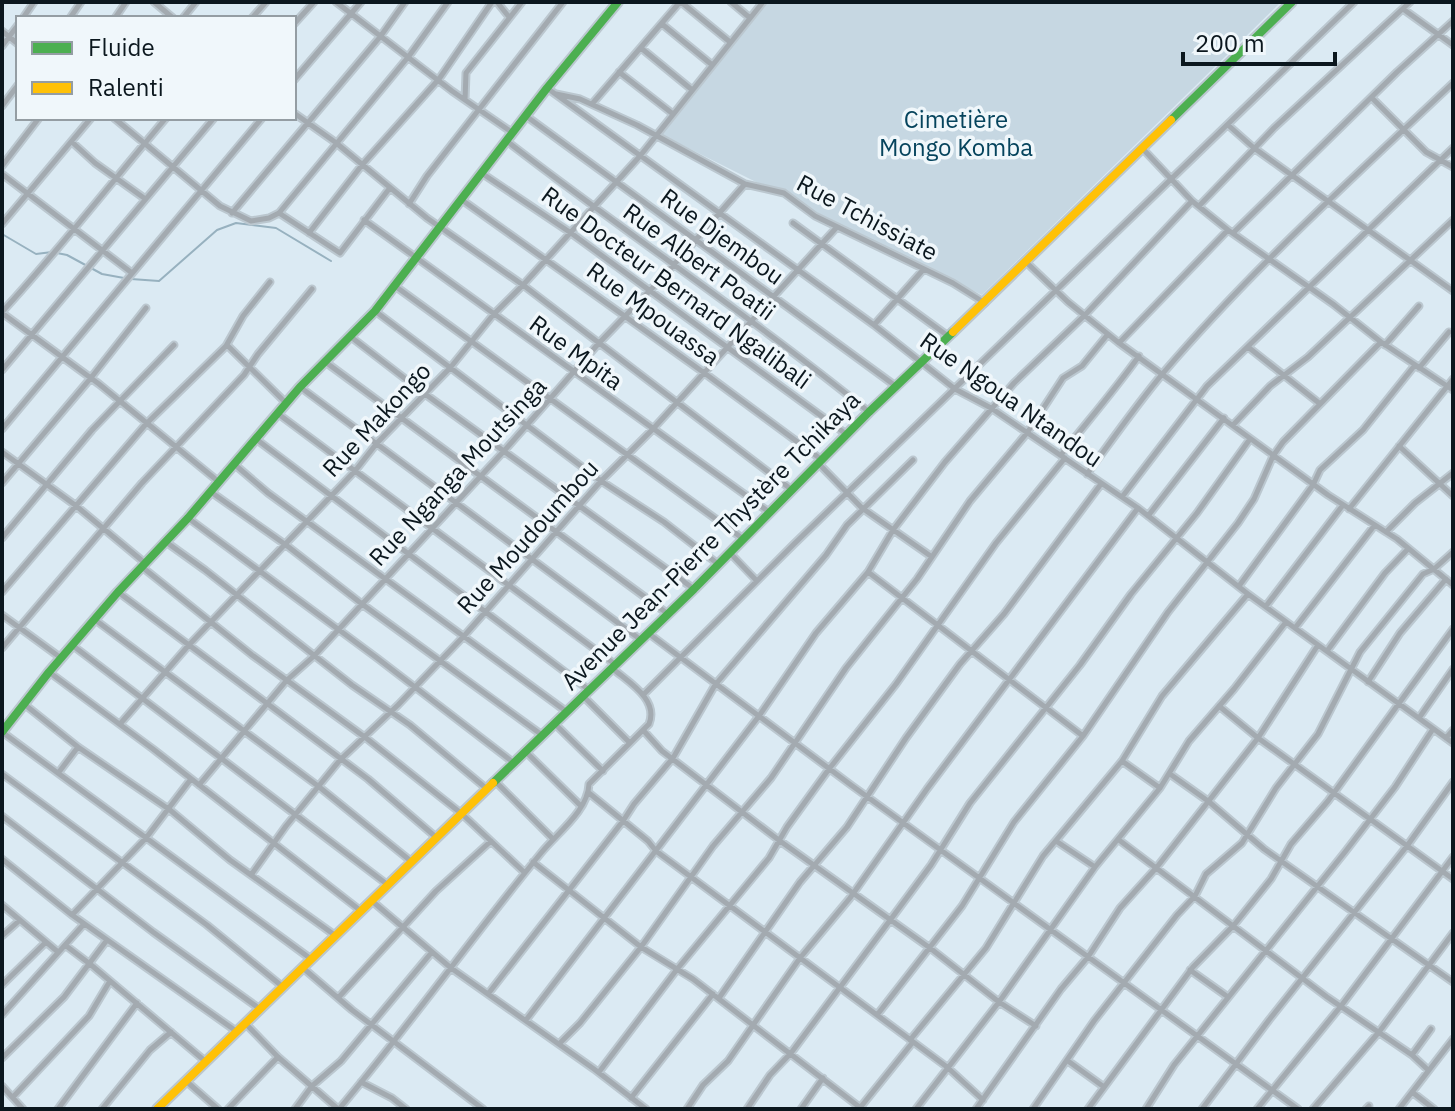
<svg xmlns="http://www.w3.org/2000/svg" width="1455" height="1111" font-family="'IBM Plex Sans',sans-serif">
  <rect width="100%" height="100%" fill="#dbeaf3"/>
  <path fill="#c6d7e2" d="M767 2H1281L982 295 660 134Z"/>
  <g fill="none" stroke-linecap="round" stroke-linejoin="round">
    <path stroke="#97b1bf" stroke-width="2" d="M2 234 36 254 52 252 67 255 102 274 124 278
      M131 279 159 281 217 230 236 223 276 228 331 261"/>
    <defs>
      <path id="street" d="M154 2 173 18
        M336 2 452 91 513 133
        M497 2 509 17
        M681 2 730 42
        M731 2 750 18
        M1403 9 1453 45
        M23 18 34 2
        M70 18 81 2
        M115 18 126 2
        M183 18 196 2
        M252 18 266 2
        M294 24 314 2
        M662 24 711 64
        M2 31 18 44
        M2 46 18 25
        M641 48 691 89
        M619 72 673 114
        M294 80 361 2
        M547 88 874 325 955 389 991 408 1138 508 1248 594 1453 743
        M556 94 580 99 637 125 745 184 784 193 815 216 953 283 985 303
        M1373 99 1426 152 1453 167
        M465 100 466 73 522 2
        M592 104 680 2
        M2 106 18 85
        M294 113 335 142 427 218 523 285 792 490
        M526 116 897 387
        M114 118 220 206 251 221 269 218 279 213 409 56 448 2
        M1228 125 1254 148 1453 291
        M72 142 95 163 144 198
        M508 142C627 234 752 317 869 412
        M1142 148 1192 201 1228 230 1333 304 1381 342 1453 390
        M2 166 39 118
        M2 174 132 273
        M483 174 571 233 846 434
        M462 200 703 372 822 460
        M409 204 427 176 563 2
        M1199 206 1274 128 1410 2
        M232 213 380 37 405 2
        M279 213 340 253 389 189
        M364 220 769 512
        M793 223 948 336
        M2 224 91 118
        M309 233 362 165 439 79 492 2
        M1233 233 1397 72 1453 21
        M1026 262 1068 302 1119 343 1328 495 1397 539 1453 585
        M395 286 742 538
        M375 311 601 481 664 522 718 564
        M2 312C59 250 111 183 166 118
        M2 313 99 384 219 482
        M874 325 923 270
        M351 337 425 394 694 589
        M1119 343 1228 230
        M227 345 286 403
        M1385 345 1419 306
        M1248 347 1319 403
        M324 361 668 614
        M1419 368 1449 332
        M2 370 214 118
        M300 387 641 640
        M277 413 616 665
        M1233 425 1270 386 1308 357 1453 220
        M2 429 262 118
        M256 439 589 690
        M1399 446 1453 496
        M2 452 75 505 145 563
        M1061 455C1087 422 1114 391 1139 356
        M818 463 862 508 932 557
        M234 464 268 493 567 712
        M1087 474C1112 440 1137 404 1164 372 1253 268 1354 177 1453 83
        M2 483 90 379 146 308
        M211 492 286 545 362 604 542 735
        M1122 497 1207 386 1453 148
        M1349 509 1453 379
        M1148 516 1224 418
        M188 518 377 658 514 763
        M1386 532 1415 503 1453 473
        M2 538 92 430 174 345
        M166 542 205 570 352 685 410 725 487 789
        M730 553 756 580
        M142 567 252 655 366 738 462 814 524 872
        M868 572 1083 736
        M1239 586 1313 485 1320 470 1363 430 1415 365
        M2 592 146 424 226 346 243 316 270 282
        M118 592 368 779 437 838
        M1266 606 1343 505
        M2 615 61 658
        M94 619 318 786 412 862
        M1295 628 1374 526
        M648 633 851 785 1298 1109
        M72 645 388 885
        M2 648 142 483 244 375 258 354 312 289
        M1327 651 1385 573 1408 549
        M49 672 153 749 361 911
        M1368 682 1400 633 1446 579
        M643 695 794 544 1354 2
        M583 696 630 743
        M24 704 78 747 170 810 230 860 336 936
        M1219 706 1258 738 1453 879
        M1419 718 1453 669
        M120 724 188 646 355 471 377 443 450 368 493 315 523 285 640 156 763 2
        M555 724 603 771
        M643 730 662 751 780 841 930 948 999 1002 1036 1026
        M2 732 311 959
        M1446 738 1453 730
        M526 752 581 806
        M1122 761 1160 788
        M59 772 78 747
        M2 774 207 925 283 987
        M1170 774 1208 801 1264 849 1453 982
        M495 781 553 839
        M199 785 287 680 314 656 504 451 599 343 663 277 745 184
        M589 793 648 841 656 851 947 1067 983 1100
        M2 816 153 932 260 1009
        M1119 840 1327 997 1412 1055 1427 1069
        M1056 841 1095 867
        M2 859 72 915 236 1031
        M533 862 641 947 693 979 862 1109
        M251 875 286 826 340 760 398 705 464 636 601 481 652 430 837 227
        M372 901 451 968 594 1069 646 1109
        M2 905 58 952
        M72 915 146 838 191 779
        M2 936 20 920
        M65 945 90 964 205 1061
        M303 968 352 1010 483 1109
        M1190 970 1228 997
        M2 985 46 942
        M488 994 623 821 634 804 673 758 715 685 826 555 847 525 913 460
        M338 998 436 891 491 841
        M719 998 800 882 847 827 906 738 960 664 1004 614 1101 484
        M2 1015 84 924
        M877 1015 962 906 1014 822 1083 736 1168 612 1238 523 1254 499 1273 456 1283 442 1381 342
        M526 1020 759 716 816 633 868 572 893 530 945 462 1014 383 1085 315 1192 201
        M245 1023 278 1057 338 1109
        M910 1040 986 948 1043 856 1122 761 1162 696 1248 594
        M559 1044 580 1023 641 947 713 846 771 778 846 668 917 579 970 501 1027 433 1063 378 1082 366 1108 334
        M1412 1055 1431 1029
        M2 1058 64 997 107 940
        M1068 1061 1104 1087
        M599 1072 678 968 769 858 787 827 829 769 896 684 996 543 1065 458
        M186 1081 218 1109
        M361 1082 392 1098 406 1109
        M2 1086 23 1109
        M1412 1092 1434 1109
        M13 1097 89 1016 110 981
        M631 1098 713 994
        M58 1109 137 1003
        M102 1109 150 1050 171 1032
        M228 1109 278 1057
        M295 1109 312 1086 341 1061 432 952
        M339 1109C409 1026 472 937 541 853 557 833 588 811 589 784L649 724C659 699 628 682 612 668
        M687 1109 703 1085 728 1061 800 958 850 898 927 789 1138 508
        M747 1109 770 1075 791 1053 891 919 931 865 970 803 1080 665 1131 594 1197 513 1250 439
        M801 1109 823 1078
        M859 1109 913 1042
        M916 1109 999 1002 1095 867 1160 788 1189 741 1234 689 1286 622
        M976 1109 1061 989 1088 957 1120 908 1157 867 1258 738 1318 645
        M1033 1109 1094 1021 1177 915 1195 896 1206 874 1242 843 1276 788 1318 734 1360 652 1423 574 1434 569 1453 552
        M1088 1109 1193 967 1234 925 1271 879 1291 844 1328 801 1453 629
        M1146 1109 1174 1065 1345 852 1395 787 1433 729
        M1202 1109 1269 1020 1407 846 1453 782
        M1257 1109 1341 1006 1453 857
        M1313 1109 1379 1032 1453 933
        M1366 1109 1369 1106
        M1399 1109 1453 1039"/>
      <path id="fast" d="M1171 120 1292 2
        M2 732 49 672 118 592 188 518 300 387 375 311 547 88 618 2
        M493 783 694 589 869 412 953 332"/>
      <path id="slow" d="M953 332 1171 120
        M157 1109 493 783"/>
    </defs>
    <use href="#street" stroke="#bbc7cf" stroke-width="9"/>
    <use href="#fast" stroke="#bbc7cf" stroke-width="12"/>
    <use href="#slow" stroke="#bbc7cf" stroke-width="12"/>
    <use href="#street" stroke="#a3aab0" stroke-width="5"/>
    <use href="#fast" stroke="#4caf50" stroke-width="8"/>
    <use href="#slow" stroke="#ffc107" stroke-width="8"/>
  </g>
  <g text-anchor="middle" stroke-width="7" stroke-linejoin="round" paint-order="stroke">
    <g font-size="24" fill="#06445d" stroke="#f0f7fb">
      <text x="956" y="128">Cimetière<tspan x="956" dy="28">Mongo Komba</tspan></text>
    </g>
    <g font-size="24" fill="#0b171e" stroke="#f0f7fb">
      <text transform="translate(867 218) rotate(28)" y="8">Rue Tchissiate</text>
      <text transform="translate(722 237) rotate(36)" y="8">Rue Djembou</text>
      <text transform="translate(699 262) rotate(36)" y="8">Rue Albert Poatii</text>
      <text transform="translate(676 288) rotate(36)" y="8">Rue Docteur Bernard Ngalibali</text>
      <text transform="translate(653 314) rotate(36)" y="8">Rue Mpouassa</text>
      <text transform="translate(576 353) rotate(36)" y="8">Rue Mpita</text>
      <text transform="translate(1011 400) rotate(35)" y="8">Rue Ngoua Ntandou</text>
      <text transform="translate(377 420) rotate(-47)" y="8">Rue Makongo</text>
      <text transform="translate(458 472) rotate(-47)" y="8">Rue Nganga Moutsinga</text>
      <text transform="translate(528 537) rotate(-48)" y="8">Rue Moudoumbou</text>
      <text transform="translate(711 541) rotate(-45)" y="8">Avenue Jean-Pierre Thystère Tchikaya</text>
    </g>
  </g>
  <rect width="1455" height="1111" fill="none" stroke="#0b171e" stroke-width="8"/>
  <rect x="16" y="16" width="280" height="104" fill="#f0f7fb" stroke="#949da3" stroke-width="2"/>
  <rect x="32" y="42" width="40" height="12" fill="#4caf50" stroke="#949da3" stroke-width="2"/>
  <text x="88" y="56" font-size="24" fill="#0b171e">Fluide</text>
  <rect x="32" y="82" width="40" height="12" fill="#ffc107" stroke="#949da3" stroke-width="2"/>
  <text x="88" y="96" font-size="24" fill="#0b171e">Ralenti</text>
  <path d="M1183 52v12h152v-12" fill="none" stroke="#0b171e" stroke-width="4"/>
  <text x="1195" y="52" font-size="24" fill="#0b171e" stroke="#f0f7fb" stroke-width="6" paint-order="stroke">200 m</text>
</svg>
